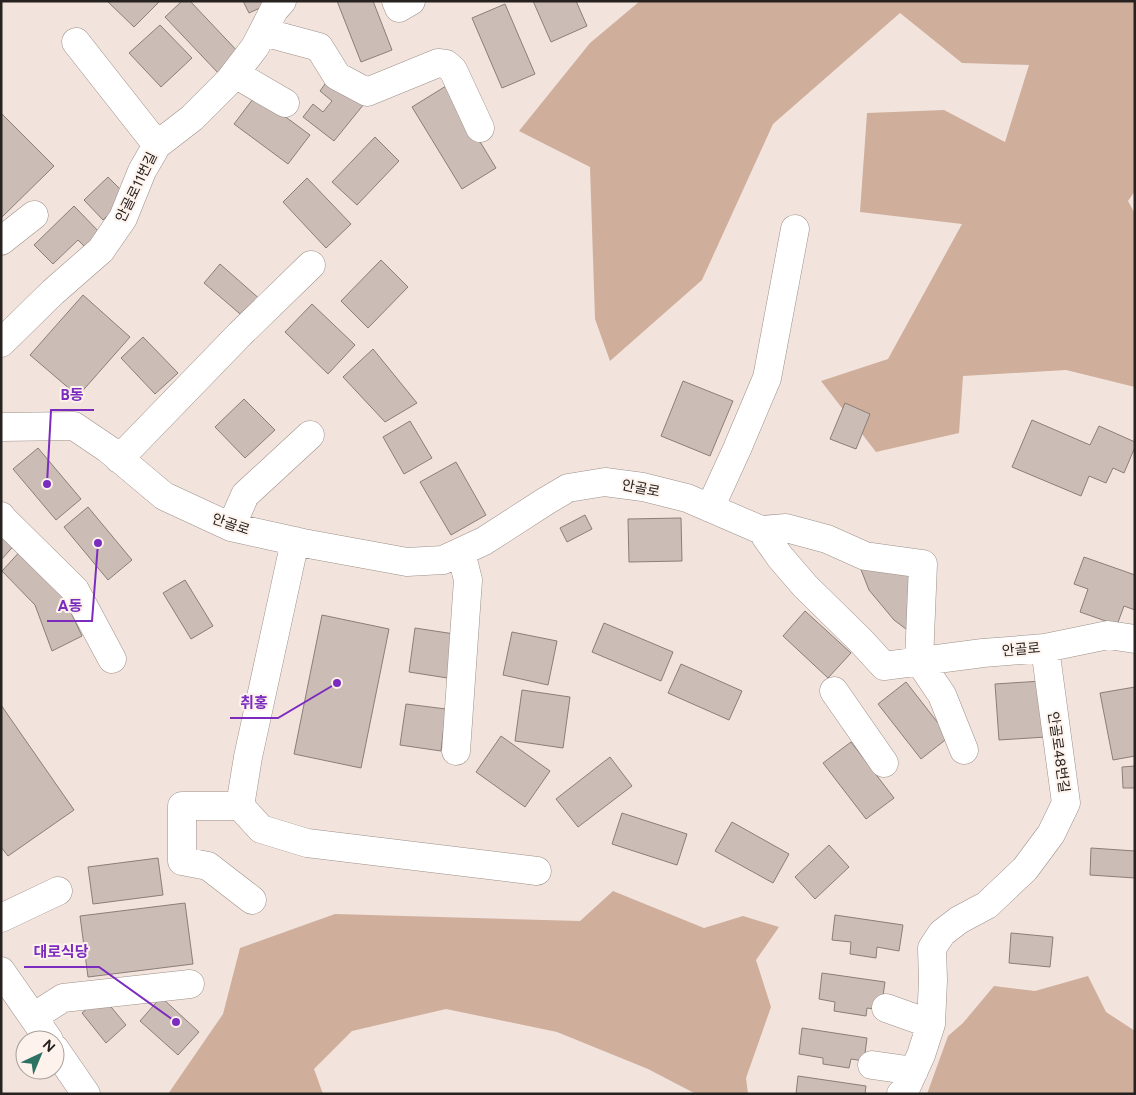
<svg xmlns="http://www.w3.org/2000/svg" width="1136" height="1095" font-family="Figtree,'Noto Sans KR',sans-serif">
  <rect width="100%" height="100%" fill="#f2e4dc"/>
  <path fill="#cfae9c" d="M640 1H1135V191L1128 201 1135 214V387L1066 370 963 376 959 433 876 452 821 381 888 359 962 224 860 212 867 113 944 110 1005 142 1029 65 962 63 900 13 773 124 702 280 610 361 595 319 590 167 519 131 590 43Z
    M613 891 704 928 743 916 779 927 756 960 771 1007 746 1078 748 1094H696L648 1069 557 1032 446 1009 352 1031 314 1069 323 1094H168L223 1014 240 948 335 914 580 921Z
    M1088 976 1106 1012 1135 1031V1094H927L948 1036 963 1023 994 986 1035 991Z"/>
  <path fill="#cbbdb6" stroke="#8b7e78" d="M107 1H160L134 27Z
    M182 1H190L241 55 220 75 165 17Z
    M243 1H273V2L249 13Z
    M337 1H373L392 50 361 62Z
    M533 1H576L587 26 551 42Z
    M505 4 535 74 502 88 472 18Z
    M160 25 192 58 161 87 129 53Z
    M330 77 364 104 334 141 303 117 313 104 323 112 332 101 320 91Z
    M446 86 496 168 462 189 412 107Z
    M256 95 310 135 288 164 234 124Z
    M1 113 54 166 1 218Z
    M375 137 399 161 357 205 332 182Z
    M108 177 127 196 103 220 84 200Z
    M307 178 351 224 326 248 283 202Z
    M74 206 103 236 89 251 78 240 53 264 34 245Z
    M381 260 408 287 368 328 341 301Z
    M220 264 262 301 246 319 204 283Z
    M83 295 130 337 78 396 30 355Z
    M312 304 355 345 328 374 285 332Z
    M143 337 178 373 155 394 121 358Z
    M373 349 417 403 385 422 343 377Z
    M683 381 733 401 710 456 661 436Z
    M244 399 275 430 245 458 215 427Z
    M845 403 870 414 856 449 830 439Z
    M1032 420 1090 445 1099 426 1135 442V447L1124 473 1113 468 1106 483 1089 476 1081 496 1012 467Z
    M410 421 432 458 404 474 383 437Z
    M38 448 81 499 56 520 13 469Z
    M456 462 486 515 451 535 420 482Z
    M88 507 132 560 108 580 64 527Z
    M585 515 592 529 567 542 560 528Z
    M681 518 682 561 629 562 628 519Z
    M1 524 18 541 1 560Z
    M24 547 59 587 82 636 52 651 35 605 2 571Z
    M1084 557 1135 575V610L1124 606 1117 625 1080 612 1088 589 1074 584Z
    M858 562 922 572 918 638 894 620 869 590Z
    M185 580 213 626 191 639 163 593Z
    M805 611 851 653 828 678 783 636Z
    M322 615 389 629 361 768 294 754Z
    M604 623 673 652 661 681 592 652Z
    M415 628 461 635 454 679 409 672Z
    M512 632 557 641 548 685 503 675Z
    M681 664 742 691 729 720 668 693Z
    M1042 681 1046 737 999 740 995 684Z
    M906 682 949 737 921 759 878 704Z
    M1135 687V756L1113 760 1100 693Z
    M522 690 570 697 563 748 515 741Z
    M406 704 446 709 441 751 400 745Z
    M1 705 74 810 8 856 1 847Z
    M501 736 550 771 525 807 476 772Z
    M851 742 894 798 866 819 823 763Z
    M610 757 632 786 578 827 556 799Z
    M1135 766V788H1123L1122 767Z
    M622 813 687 834 677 865 612 844Z
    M732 822 789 854 773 883 715 851Z
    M829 845 849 867 815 899 795 877Z
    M1091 848 1135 851V878L1090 875Z
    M158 858 163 895 93 904 88 867Z
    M185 903 193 964 88 977 80 916Z
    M835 915 903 925 899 951 877 947 876 958 850 954 851 942 832 940Z
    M1011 933 1053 937 1050 967 1009 963Z
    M822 973 885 982 881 1010 867 1008 866 1016 834 1011 835 1002 819 999Z
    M102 996 126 1025 106 1043 82 1013Z
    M161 997 199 1032 178 1055 140 1021Z
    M802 1028 867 1038 864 1061 851 1059 849 1068 823 1064V1058L799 1054Z
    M798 1076 866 1086 865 1094H796Z"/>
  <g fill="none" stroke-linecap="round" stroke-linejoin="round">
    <defs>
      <path id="minor" d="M396 1 399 8 411 1
        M263 32 319 47 337 76 367 92 438 63 446 64 453 70 480 128
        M76 42 157 145
        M235 74 285 103
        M1 241 34 215
        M1 343 53 292 101 250 123 218 142 171 157 145 192 118 229 81 255 47 274 10 282 1
        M1 427 74 426 108 449 164 496 231 527 303 543 407 562 443 560 484 541 546 501 568 488 605 482 643 487 687 498 761 530 780 557 805 586 861 641 884 666 983 653 1045 648 1108 635 1135 639
        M119 459 240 334 311 265
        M710 508 737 449 767 378 795 229
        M1 516 2 518 75 590 112 659
        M231 527 245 495 310 435
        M761 530 786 528 827 539 865 556 923 564 919 661 942 695 964 750
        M295 541 248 757 240 806 261 829 307 843 537 871
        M834 691 884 763
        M456 751 468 580 461 552
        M240 806H182V861L208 866 252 900
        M1 918 58 891
        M1 971 49 1040
        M886 1008 931 1024
        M33 1017 63 998 190 984
        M55 1049 86 1094
        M872 1065 914 1071
        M901 1094 905 1090 921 1055 931 1024 933 980 932 948 942 933 959 920 987 905 1025 869 1051 834 1066 803 1045 648"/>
    </defs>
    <use href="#minor" stroke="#9d9089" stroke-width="29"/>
    <use href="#minor" stroke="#fff" stroke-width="28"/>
  </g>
  <g text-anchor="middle" stroke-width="4" stroke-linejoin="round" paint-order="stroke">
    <g font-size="14" fill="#27221f" stroke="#fdf2ec">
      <text transform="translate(136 187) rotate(-64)" y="5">안골로11번길</text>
      <text transform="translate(641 488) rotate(11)" y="5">안골로</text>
      <text transform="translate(231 524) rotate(19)" y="5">안골로</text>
      <text transform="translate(1021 649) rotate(-5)" y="5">안골로</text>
      <text transform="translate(1059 752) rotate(82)" y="5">안골로48번길</text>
    </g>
  </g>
  <path fill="none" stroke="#7b2cbf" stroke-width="2" d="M47 484L51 410H94M98 543L92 621H47M337 683L278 718H230M176 1022L99 967H24"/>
  <g fill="#7b2cbf" stroke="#fdf2ec" stroke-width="2">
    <circle cx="47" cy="484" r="5"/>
    <circle cx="98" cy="543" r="5"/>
    <circle cx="337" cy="683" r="5"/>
    <circle cx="176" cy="1022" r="5"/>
  </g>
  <g font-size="15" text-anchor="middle" font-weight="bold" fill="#7b2cbf" stroke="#fdf2ec" stroke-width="4" stroke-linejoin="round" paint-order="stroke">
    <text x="72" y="400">B동</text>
    <text x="70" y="611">A동</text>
    <text x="254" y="708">취홍</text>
    <text x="61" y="957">대로식당</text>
  </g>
  <rect width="1136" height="1095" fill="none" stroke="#27221f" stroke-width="5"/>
  <g transform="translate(40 1055) rotate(44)"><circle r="24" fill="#fdf2ec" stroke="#a79f9a"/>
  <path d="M0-4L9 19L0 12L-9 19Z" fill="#2e7264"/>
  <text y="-8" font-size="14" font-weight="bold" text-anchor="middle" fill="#27221f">N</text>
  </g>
</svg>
